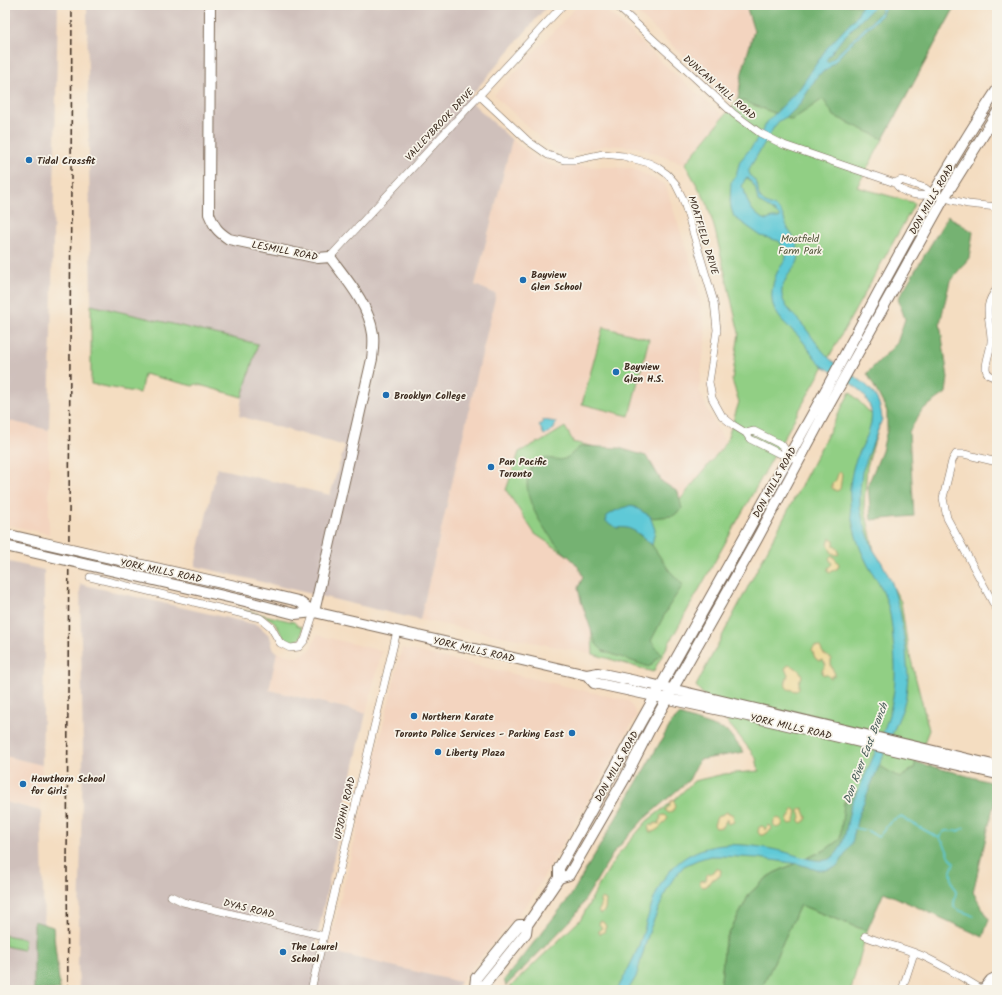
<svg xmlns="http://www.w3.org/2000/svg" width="1002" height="995" font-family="Kalam,sans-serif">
  <rect width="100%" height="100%" fill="#f7f3e8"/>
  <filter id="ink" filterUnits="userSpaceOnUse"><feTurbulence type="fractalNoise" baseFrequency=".025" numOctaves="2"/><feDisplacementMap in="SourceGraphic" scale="8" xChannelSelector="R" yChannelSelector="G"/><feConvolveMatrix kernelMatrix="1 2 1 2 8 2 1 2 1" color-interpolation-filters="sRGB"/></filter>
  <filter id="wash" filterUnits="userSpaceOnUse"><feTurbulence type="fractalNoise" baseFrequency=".012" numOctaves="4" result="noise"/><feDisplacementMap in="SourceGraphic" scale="16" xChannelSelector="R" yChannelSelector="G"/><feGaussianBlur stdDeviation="0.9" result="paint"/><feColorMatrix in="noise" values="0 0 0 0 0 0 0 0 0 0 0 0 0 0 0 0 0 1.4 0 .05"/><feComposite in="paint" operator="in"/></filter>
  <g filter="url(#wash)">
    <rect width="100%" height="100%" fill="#f4ddc1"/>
    <path fill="#f3d4bf" d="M578 5H601L676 75 724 116 685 164 636 147 607 145 577 152 558 151 547 145 494 95Z
      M629 5H746L754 31 742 73 738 99 700 71Z
      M512 140 538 159 550 165 562 167 580 166 631 168 665 184 698 285 706 337 699 389 711 417 726 443 680 500 665 487 650 461 606 449 588 569 593 654 420 620 496 294 475 286Z
      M5 420 49 430V534L5 524Z
      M317 635 382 651 366 713 269 690 277 652 297 657 310 650Z
      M402 648 629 701 637 715 531 899 460 982 328 952 349 863Z
      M5 756 42 765 41 811 5 802Z"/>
    <path fill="#cfc0bb" d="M5 5H58L49 430 5 420Z
      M87 5H548L468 99 512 140 475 285 496 294 420 620 195 566 217 468 330 495 345 446 239 416 242 397 257 344 91 305Z
      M5 561 44 570V660L42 765 5 756Z
      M80 584 258 625 270 636 273 648 277 652 269 690 366 713 342 818 315 948 460 982 455 990H79L78 965 83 756Z
      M5 802 41 811 44 924 34 921V990H5Z"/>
    <path fill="#91cf84" stroke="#667c51" d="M746 5H956L857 187 915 203 653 672 593 654 588 569 535 534 506 490 519 452 538 442 539 443 565 427 573 441 572 442 606 449 650 461 665 487 680 500 726 443 739 402 732 380 739 333 715 230 707 203 685 164 738 99 742 73 754 31Z
      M91 305 258 344 242 397 196 384 193 386 144 374 140 393 91 384Z
      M603 327 649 339 629 416 582 404Z
      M850 392 880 423 867 467 864 505 874 551 901 602 908 648 929 730 914 768 900 778 859 790 844 801V814L841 839 825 850 774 873 768 877 749 894 743 907 725 941 720 990H507L581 919 599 885 617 856 647 821 672 802 694 781 724 774 759 771 756 758 740 737 696 686Z
      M239 609 294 622 299 627 301 626 302 630 301 638 295 642C281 643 281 628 273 621 264 614 250 613 239 610Z
      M800 905 867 931 851 990H761Z
      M5 935 25 939 23 950 5 946Z"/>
    <path fill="#74b272" stroke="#586e48" d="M746 5H956L883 139 834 116 823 99 792 120 738 99 742 73 754 31Z
      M948 216 973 232 969 258 950 281 940 323 948 378 946 393 922 410 909 432 914 516 871 520 868 485 882 451 887 430V411L867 373 897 343 905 319 898 299Z
      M581 446 619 448 646 456 661 481 678 492 682 509 673 516 651 518 650 516 617 528 624 527 631 528 652 545 669 570 683 585 669 606 651 641 661 654 649 667 603 651 596 644 581 601 578 588 583 577C577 560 567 557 556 544 540 524 514 487 535 463 543 453 554 462 564 459 570 457 576 449 581 446Z
      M679 715 727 731 744 752 699 760 689 780 644 819 614 852 575 916 506 986 504 980 570 897 672 722Z
      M872 761 900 778 914 768 916 762 997 784V791L973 892 989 919 983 937 884 892 867 931 800 905 761 990H720L725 941 743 907 749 894 768 877 774 873 825 850 840 839 844 803 859 790Z
      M34 921 53 927 60 990H34Z"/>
    <path fill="#eeda9e" stroke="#94825e" d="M840 471 841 472 842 475 840 489 839 490 836 491 832 488V484L836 480 838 474Z
      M830 538 834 540V546L838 549 839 554 837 555 832 553 828 545Z
      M832 555 839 564 838 568 830 572 828 571V568L832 564 829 558Z
      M815 646 820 647 823 653 831 659V666L835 674 834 676H831V679L827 675 822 674V670L826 665 824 662 822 660 819 661 815 658 812 650Z
      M790 665C796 669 801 669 802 677L799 681C799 685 800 689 796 691L788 689C783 685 787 679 788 674L785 669 787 666Z
      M673 800 675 803C675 808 673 812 669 813L666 811V809L670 806V802Z
      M803 808 807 818 805 821 801 823 799 821 801 817 799 811 800 809Z
      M793 809H795L797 812C795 817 797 823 790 824L787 821Z
      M727 812 733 815 734 822 728 824 727 822 728 820 727 819 722 827 716 828 714 825 717 817Z
      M665 815 668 818C663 824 657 833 649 832V829L648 827 650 824 653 826 655 823 659 824V821L661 819 660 816Z
      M773.5 823a4.5 4.5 0 1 1 9 0a4.5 4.5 0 1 1-9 0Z
      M768 825 771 826 772 829 764 835H760L758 832 759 827 763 826 766 830Z
      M715 869H718L721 870 720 876 711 880 707 886 703 887 700 885V881L706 880 707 874 712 873Z
      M602 898 606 900 605 909 603 913 600 914 598 912 601 906 600 900Z
      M600 921 603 922 606 926 604 932 600 934 598 931 602 928 599 924Z"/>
    <path fill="#5ec9d7" stroke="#4c7a7a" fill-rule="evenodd" d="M862 5H876L842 39 826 60 827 62H829L880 13 882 10 879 5H886L882 15 848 47 828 69 818 75 800 104 788 116 779 121 774 127 749 169C748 176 754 178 757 184 759 190 757 196 763 201 768 206 776 205 781 212 784 217 785 223 788 229 790 233 794 237 796 242 804 267 792 264 784 283 775 303 796 315 806 329 813 338 820 349 829 358 851 379 879 381 882 419L862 472 860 488V507L863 521 873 549 882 563 892 583 900 611 906 650 908 677 906 696 903 708 858 816 852 843 839 864 834 868 825 870H817L799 864 758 858 721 856H710L697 860 684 866 675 876 668 887 650 929 636 977 628 990H617C625 975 633 961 639 945 648 921 652 892 669 872 698 837 744 842 785 852 796 855 822 866 833 857 847 844 846 823 851 806 852 802 855 797 857 793 871 762 890 724 894 690 896 673 895 657 893 640 892 623 890 608 883 592 878 580 869 569 864 557 856 541 850 517 850 499 849 488 851 476 854 465 861 445 878 424 869 404 861 385 839 377 823 366 814 359 809 348 801 339 791 327 779 322 773 305 770 295 773 280 778 271 781 265 787 261 786 254 785 249 781 244 779 241L761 236 734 217 731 208 730 201 731 182 736 175 740 161 754 144 768 121 800 88 826 49 857 16ZM748 178 755 187 758 201C764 206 776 211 780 217L779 218H772L767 220C752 216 747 202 744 189L742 187 745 179Z
      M543 420 556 422 554 429 544 435 539 425 542 423Z
      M631 505 650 516 655 530 652 545C641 536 632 525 617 528L605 521 607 516 615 511Z"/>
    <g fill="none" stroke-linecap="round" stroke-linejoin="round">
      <path stroke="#5ec9d7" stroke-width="1.5" d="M855 828 868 831 878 837C886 830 889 818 901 817L939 838C947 845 947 855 954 863L951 871 952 882 956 892 954 903V907C959 912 967 912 973 916
        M939 838C946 827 946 832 956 831 959 831 962 829 965 828"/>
    </g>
  </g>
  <g filter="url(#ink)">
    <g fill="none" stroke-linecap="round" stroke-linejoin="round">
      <defs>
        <path id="street" d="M616 5 734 114 760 133 784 145 895 183C903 195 919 197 933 194
          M480 96 528 141 548 155 564 160H575L603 154 623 156 649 163 657 167 667 174 675 183 683 199 714 302 717 330 709 382 712 398 722 416 733 425 746 433 750 439 778 453 793 458
          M895 183 901 180 925 188 933 194 952 200 968 204 997 207
          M330 257 563 5
          M997 289C982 306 990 318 991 338 992 348 986 358 986 369 987 375 991 377 997 377
          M746 433 754 431 782 445 789 455
          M997 462 964 454H956L952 461 943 498 947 518 997 610
          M90 577 260 618 271 627 280 643 290 648 299 647 305 640 314 612
          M171 896 183 902 324 936
          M865 936C885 945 908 948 929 959 947 968 965 979 983 990
          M311 990 397 631
          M902 990 914 953"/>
        <path id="secondary" d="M210 5 209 214C215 228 217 231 229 239L318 258 330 257C347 280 369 305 373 334 374 343 373 351 372 359L314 612
          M5 534 40 542
          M244 588 298 601 314 612
          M241 600 295 614 314 612 587 675 598 673 650 684 997 766
          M587 675 594 683 766 720 997 774
          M559 878 569 875 625 778 650 729 757 539 825 412 944 198 997 113
          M475 987 484 985 526 933 527 925 559 878V868C646 715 731 560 817 406 875 300 930 191 997 90
          M473 990 475 987 476 978 519 925H527
          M983 990 991 980 997 977"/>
      </defs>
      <use href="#street" stroke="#7c6957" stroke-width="8"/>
      <use href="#secondary" stroke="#7c6957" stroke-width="12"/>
      <use href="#street" stroke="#fff" stroke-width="7"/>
      <use href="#secondary" stroke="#fff" stroke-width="10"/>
      <path stroke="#3b2a1e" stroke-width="1.5" stroke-dasharray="6 3" stroke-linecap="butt" d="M68 990 67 871 72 5"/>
      <defs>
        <path id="secondary-bridge" d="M40 542 244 588
          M5 546 241 600"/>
      </defs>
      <use href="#secondary-bridge" stroke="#7c6957" stroke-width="12" stroke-linecap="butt"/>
      <use href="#secondary-bridge" stroke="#fff" stroke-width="10"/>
    </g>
  </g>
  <g fill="#1f6fb2" stroke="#f7f3e8" stroke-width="1.5">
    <circle cx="29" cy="160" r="4"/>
    <circle cx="523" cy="280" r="4"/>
    <circle cx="616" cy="372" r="4"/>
    <circle cx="386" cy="395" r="4"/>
    <circle cx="491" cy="467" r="4"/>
    <circle cx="414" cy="716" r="4"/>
    <circle cx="572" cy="733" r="4"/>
    <circle cx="438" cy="752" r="4"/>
    <circle cx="23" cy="784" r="4"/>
    <circle cx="283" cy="952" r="4"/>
  </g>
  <g text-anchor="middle" stroke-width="3.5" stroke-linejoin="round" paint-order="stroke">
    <g font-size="10" fill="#3b2a1e" stroke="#f7f3e8">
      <text transform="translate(720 87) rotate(41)" y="4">DUNCAN MILL ROAD</text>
      <text transform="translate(439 124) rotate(-47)" y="4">VALLEYBROOK DRIVE</text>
      <text transform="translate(931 199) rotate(-60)" y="4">DON MILLS ROAD</text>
      <text transform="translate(704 235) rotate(73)" y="4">MOATFIELD DRIVE</text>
      <text transform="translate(285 250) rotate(11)" y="4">LESMILL ROAD</text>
      <text transform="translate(774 482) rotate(-61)" y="4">DON MILLS ROAD</text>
      <text transform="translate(161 570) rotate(12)" y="4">YORK MILLS ROAD</text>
      <text transform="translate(474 649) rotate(13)" y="4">YORK MILLS ROAD</text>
      <text transform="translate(791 726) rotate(13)" y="4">YORK MILLS ROAD</text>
      <text transform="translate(616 766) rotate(-61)" y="4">DON MILLS ROAD</text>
      <text transform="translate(344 808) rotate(-77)" y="4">UPJOHN ROAD</text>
      <text transform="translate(249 908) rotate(14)" y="4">DYAS ROAD</text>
    </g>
    <g font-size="10" font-weight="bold" fill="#3b2a1e" stroke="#f7f3e8" text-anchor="start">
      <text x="37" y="164">Tidal Crossfit</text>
      <text x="531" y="278">Bayview<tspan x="531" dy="12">Glen School</tspan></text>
      <text x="624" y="370">Bayview<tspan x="624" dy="12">Glen H.S.</tspan></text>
      <text x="394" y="399">Brooklyn College</text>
      <text x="499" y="465">Pan Pacific<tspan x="499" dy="12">Toronto</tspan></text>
      <text x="422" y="720">Northern Karate</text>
      <text x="564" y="737" text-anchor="end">Toronto Police Services - Parking East</text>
      <text x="446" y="756">Liberty Plaza</text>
      <text x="31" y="782">Hawthorn School<tspan x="31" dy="12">for Girls</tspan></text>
      <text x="291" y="950">The Laurel<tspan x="291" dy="12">School</tspan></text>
    </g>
    <g font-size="10" fill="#505338" stroke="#f7f3e8">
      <text x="800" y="242">Moatfield<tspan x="800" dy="12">Farm Park</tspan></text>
    </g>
    <g font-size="11" font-style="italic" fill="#465a56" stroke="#f7f3e8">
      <text transform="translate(865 753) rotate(-69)" y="4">Don River East Branch</text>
    </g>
  </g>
  <rect width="1002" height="995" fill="none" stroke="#f7f3e8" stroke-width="20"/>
</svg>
